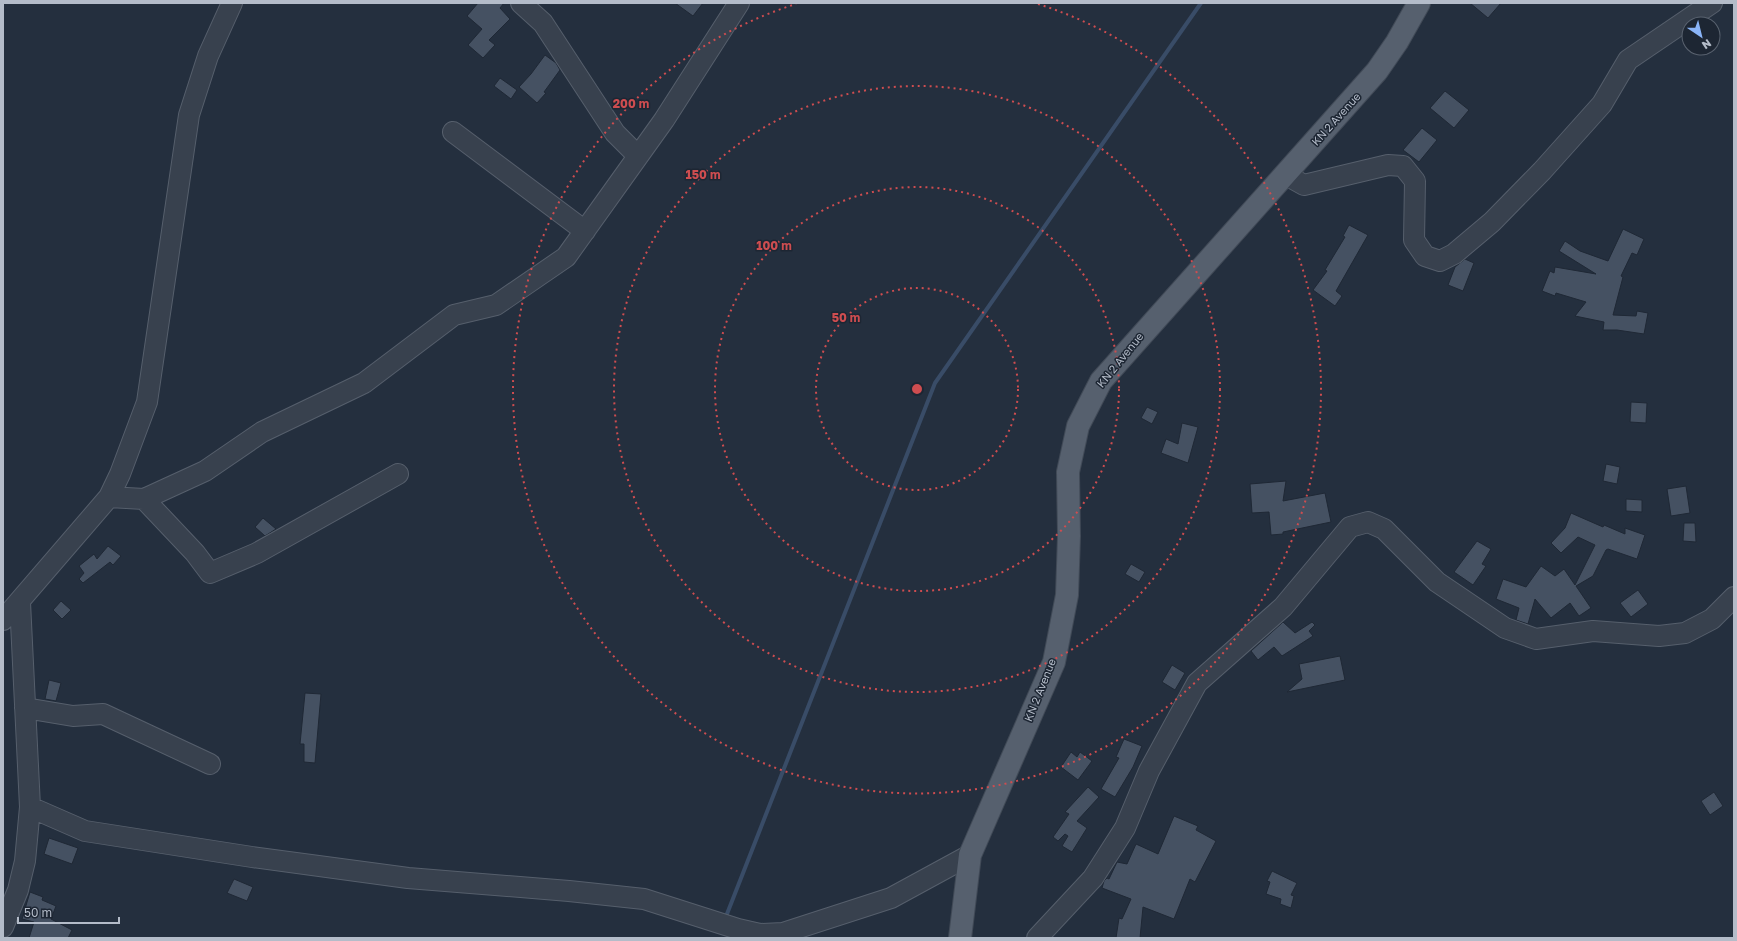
<svg xmlns="http://www.w3.org/2000/svg" width="1737" height="941" font-family="'Golos Text',sans-serif">
  <rect width="100%" height="100%" fill="#242f3e"/>
  <g fill="none" stroke-linecap="round" stroke-linejoin="round">
    <path stroke="#394c67" stroke-width="4" d="M725 919 935 383 1201 3"/>
  </g>
  <path fill="#455162" stroke="#1f2835" d="M478 3H504L500 8 510 19 489 40 495 45 483 58 468 45 482 29 467 16Z
    M675 3H703L693 16Z
    M1470 3H1501L1488 18Z
    M545 55 556 63 560 70 544 92 546 93 537 103 519 87 531 74Z
    M500 78 517 90 511 99 494 86Z
    M1445 91 1469 110 1454 128 1430 108Z
    M1422 128 1437 140 1419 162 1403 150Z
    M1349 225 1368 235 1336 291 1342 296 1335 306 1313 290 1327 271 1325 270 1345 237 1343 236Z
    M1623 229 1644 239 1637 255 1632 253 1621 276 1623 277 1613 315 1636 316 1637 311 1648 313 1644 334 1617 330H1603L1604 322 1575 316 1586 302 1556 293 1555 296 1542 291 1550 271 1554 273 1555 267 1596 274 1559 251 1565 241 1580 251 1608 261Z
    M1465 259 1474 263 1463 291 1448 285 1455 267Z
    M1631 402 1647 403 1646 423 1630 422Z
    M1147 407 1158 412 1152 424 1141 418Z
    M1182 423 1198 427 1188 463 1161 453 1166 439 1178 444Z
    M1606 464 1620 467 1617 484 1603 481Z
    M1286 481 1283 501 1325 493 1331 522 1283 532V534L1271 535 1269 512 1252 513 1250 484Z
    M1686 486 1690 513 1671 516 1667 489Z
    M1626 499 1642 500V512L1626 511Z
    M1571 513 1603 527 1604 525 1625 534V528L1645 535 1637 559 1608 549 1606 550 1593 576 1576 586 1591 608 1579 616 1570 603 1551 618 1535 599 1528 624 1516 620 1519 608 1496 599 1503 579 1526 587 1541 566 1555 576 1564 569 1575 585 1595 545 1578 537 1561 553 1551 543 1565 528Z
    M263 518 276 529 265 536 255 527Z
    M1684 523H1695L1696 542 1683 541Z
    M1477 541 1491 549 1482 564 1486 566 1473 585 1454 572Z
    M108 546 121 556 113 565 110 562 83 583 79 579 84 573 79 566 94 554 97 559Z
    M1131 564 1145 572 1139 582 1125 574Z
    M1638 590 1648 604 1631 617 1620 603Z
    M61 601 71 610 62 619 53 610Z
    M1283 622 1295 633 1312 622 1315 625 1309 631 1313 636 1282 656 1274 647 1258 660 1251 651Z
    M1340 656 1345 680 1287 692 1302 679 1299 664Z
    M1172 665 1185 673 1175 690 1162 682Z
    M49 680 61 683 56 701 45 699Z
    M305 693 321 694 315 763 304 762V744H300Z
    M1124 739 1142 746 1133 767 1115 797 1101 789 1119 758 1116 757Z
    M1071 752 1077 757 1080 752 1092 761 1078 780 1061 767Z
    M1088 787 1099 797 1077 821 1087 828 1072 852 1062 846 1068 836 1065 834 1058 841 1053 837 1069 814 1065 812Z
    M1714 792 1723 806 1710 815 1701 801Z
    M1174 816 1198 826 1196 830 1216 841 1195 882 1190 879 1174 919 1143 907 1140 938H1116L1119 918 1122 919 1131 899 1102 888 1104 881 1107 878 1109 879 1117 862 1127 864 1136 844 1158 854Z
    M49 838 78 848 72 864 44 854Z
    M1272 871 1297 883 1291 895 1294 896 1291 908 1280 904 1281 899 1266 894 1270 882 1267 881Z
    M234 879 253 887 247 901 227 893Z
    M30 892 43 897 42 900 56 906 51 919 72 930 68 938H29L34 922 22 919Z"/>
  <g fill="none" stroke-linecap="round" stroke-linejoin="round">
    <defs>
      <path id="minor" d="M521 3 543 23 615 133 638 156
        M453 132 585 231
        M1286 175 1304 185 1388 165 1403 166 1415 181 1414 240 1425 256 1440 261 1454 254 1492 222 1542 171 1602 104 1628 60 1712 3
        M109 497 144 499 205 471 262 432 364 383 454 315 496 305 566 257 664 120 739 3
        M144 499 195 553 210 573 257 553 398 474
        M3 620 109 497 120 474 147 402 189 115 208 56 232 3
        M25 708 73 716 103 714 210 764
        M30 807 85 831 252 857 408 878 569 891 644 899 738 929 760 934 783 933 891 898 970 855
        M3 927 18 890 25 861 30 807 20 602
        M1037 938 1093 878 1125 828 1149 771 1197 683 1283 607 1350 527 1368 522 1384 529 1437 582 1505 628 1536 639 1593 631 1659 636 1685 633 1712 619 1734 597"/>
      <path id="major" d="M960 938 970 855 1054 662 1067 595 1069 536 1068 472 1078 426 1101 381 1377 71 1397 42 1419 3"/>
    </defs>
    <use href="#minor" stroke="#565f6c" stroke-width="22"/>
    <use href="#major" stroke="#414a57" stroke-width="24"/>
    <use href="#minor" stroke="#38414e" stroke-width="20"/>
    <use href="#major" stroke="#56606e" stroke-width="22"/>
  </g>
  <g fill="none" stroke="#ce4d50" stroke-width="2" stroke-dasharray="2 4">
    <circle cx="917" cy="389" r="101"/>
    <circle cx="917" cy="389" r="202"/>
    <circle cx="917" cy="389" r="303"/>
    <path d="M1038 4A404 404 0 1 1 796 4"/>
  </g>
  <g text-anchor="middle" stroke-width="3" stroke-linejoin="round" paint-order="stroke">
    <g font-size="11" fill="#b4bcc9" stroke="#1d2633">
      <text transform="translate(1336 119) rotate(-48)" y="4">KN 2 Avenue</text>
      <text transform="translate(1120 360) rotate(-51)" y="4">KN 2 Avenue</text>
      <text transform="translate(1040 690) rotate(-68)" y="4">KN 2 Avenue</text>
    </g>
  </g>
  <circle cx="917" cy="389" r="6" fill="#ce4d50" stroke="#1d2633" stroke-width="2"/>
  <g font-size="12" text-anchor="middle" font-weight="bold" fill="#ce4d50" stroke="#1d2633" stroke-width="3" stroke-linejoin="round" paint-order="stroke">
    <text x="631" y="108">200 m</text>
    <text x="703" y="179">150 m</text>
    <text x="774" y="250">100 m</text>
    <text x="846" y="322">50 m</text>
  </g>
  <rect width="1737" height="941" fill="none" stroke="#b4bcc9" stroke-width="8"/>
  <g transform="translate(1701 36) rotate(145)"><circle r="19" fill="#1d2633" stroke="#59626f"/>
  <path d="M0-3L7 15L0 10L-7 15Z" fill="#8ab4f8"/>
  <text y="-6" font-size="11" font-weight="bold" text-anchor="middle" fill="#b4bcc9">N</text>
  </g>
  <path d="M18 917v6h101v-6" fill="none" stroke="#b4bcc9" stroke-width="2"/>
  <text x="24" y="917" font-size="12" fill="#b4bcc9" stroke="#1d2633" stroke-width="3" paint-order="stroke">50 m</text>
</svg>
